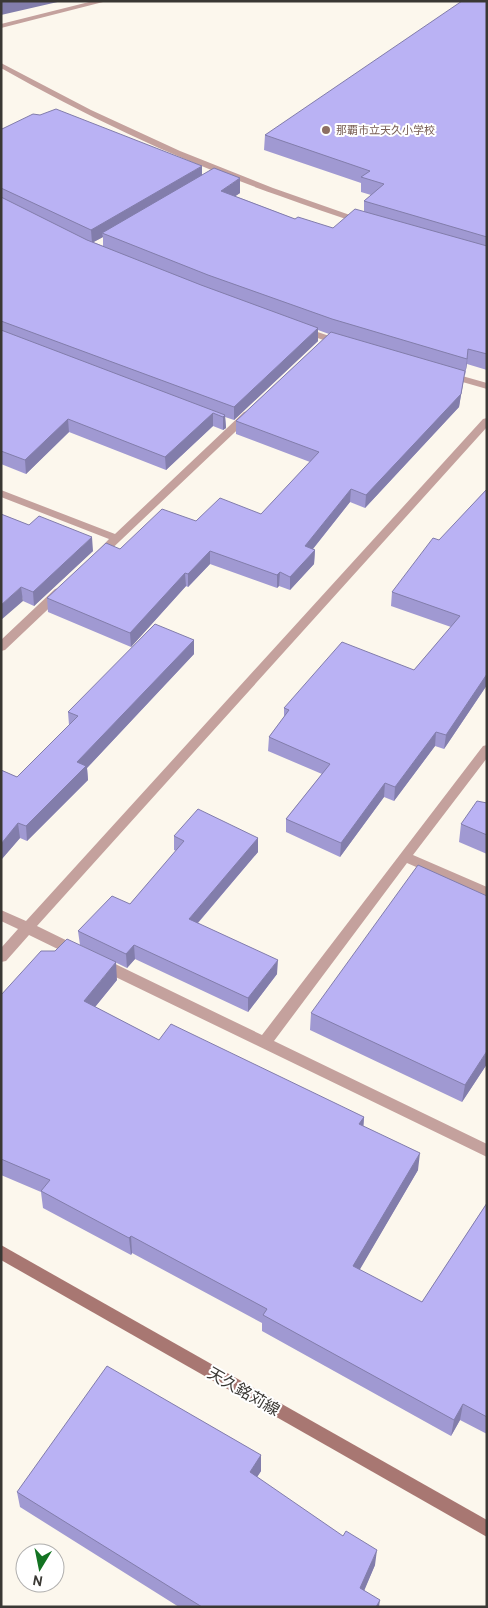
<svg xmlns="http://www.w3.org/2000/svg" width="488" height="1608" font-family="Overpass,'Noto Sans JP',sans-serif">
  <rect width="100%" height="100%" fill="#fcf7ed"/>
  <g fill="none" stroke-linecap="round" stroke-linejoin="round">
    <path fill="#c4a19d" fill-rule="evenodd" d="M93 1H107L1 28V24Z
      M1 63 91 110 180 151 273 188 367 221 363 224C335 216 308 206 280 196 183 162 91 119 1 68Z
      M303 327 344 341 346 343 341 346 300 332V328Z
      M448 372 487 383V389L445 377V373Z
      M248 411 252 412V416L102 558H94L93 556 109 539 1 497V490L115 534 244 412Z
      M487 418V427L37 926 80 947 82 951 80 955 75 956 70 955 29 935 6 961 1 962V948L18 929 1 921V910L26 921 483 419Z
      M59 588 65 592 63 595 5 650 1 651V640L55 589Z
      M487 745V758L413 855 487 887V898L407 863 274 1041 487 1144V1157L97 968 95 964 97 960 102 959 107 960 262 1035 483 746Z"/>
    <path fill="#a87772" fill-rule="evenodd" d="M1 1245 487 1520V1537L1 1260Z"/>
  </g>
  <path fill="#a099d2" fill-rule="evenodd" d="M487 1V370L467 364 465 375 464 374 459 407 365 508 350 502 313 549 315 550 314 564 290 590 279 586 277 588 210 564 188 587 186 586 131 647 48 612 47 598 120 549 196 521 261 514 310 462 236 434V421L329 334 318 330V341L234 420 225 417 226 428 223 430 213 426 166 470 69 432 26 474 1 464V128L202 175 240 193 235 196 295 219 333 228 364 211V201L371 195 361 192V183L264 150 265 135ZM103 237V246L93 242Z
    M487 489V685L444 749 435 746 394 801 384 797 340 857 286 832V819L322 774 268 751 269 737 284 717V708L414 670 451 627 391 606 392 592Z
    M1 514 93 551 34 606 23 601Z
    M194 640V654L87 768 88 780 27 841 20 838 1 860V770L17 777 69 725 68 712Z
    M487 803V854L459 842 461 824Z
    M174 836 258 838V852L198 923 277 974 248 1012 135 959 127 968 80 945 78 931 130 904 176 851 174 850Z
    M117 980 95 1007 159 1040 364 1117 363 1126 418 1170 359 1270 422 1302 487 1203V1434L460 1420 451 1436 262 1331V1323L132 1253 131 1255 43 1208 41 1192 1 1175V995Z
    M311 1013 487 1064 462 1102 310 1030Z
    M261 1455V1471L257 1477 375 1565 364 1590 379 1607H179L20 1507 17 1492Z"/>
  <path fill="#827dab" d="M1 1H62L1 15Z
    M202 166V179L102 233 103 237 92 243 91 230Z
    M240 178V193L221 206V191Z
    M318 328V341L234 420V407Z
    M468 349 467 364 465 375 467 359Z
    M465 371 463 384 459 407 365 508 366 495Z
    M213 413V426L166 470 165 457Z
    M225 415 226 428 223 430V417Z
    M68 419 69 432 26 474 25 460Z
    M351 489 350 502 304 560 305 546Z
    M92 537 93 551 34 606 33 592Z
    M315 550 314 564 290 590V577Z
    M210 551V564L188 587V574Z
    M280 572 279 586 277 588V575Z
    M185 573 186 586 131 647 130 633Z
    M21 587 23 601 1 620V605Z
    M194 640V654L87 768 88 780 27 841 26 826 77 762Z
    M487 674V685L444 749 446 735Z
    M436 732 435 746 394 801 395 787Z
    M385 783 384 797 340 857 341 843Z
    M18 823 20 838 1 860V844Z
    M258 838V852L189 933V919Z
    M134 945 135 959 127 968 126 954Z
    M278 960 277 974 248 1012V998Z
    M116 962 117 980 86 1018 84 1001Z
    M487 1051V1064L462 1102 465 1085Z
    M364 1117 363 1134 359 1124Z
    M420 1153 418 1170 352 1283 353 1266Z
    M131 1236 132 1253 131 1255 129 1238Z
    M463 1404 460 1420 451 1436 454 1420Z
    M261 1455V1471L250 1488V1472Z
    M377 1550 375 1565 359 1603 360 1588Z
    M380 1600 379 1607H376Z"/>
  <path fill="#bab2f4" stroke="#827dab" d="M462 1H487V237L364 201 384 184 361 177 370 171 265 135Z
    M56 109 202 166 91 230 1 188V128L2 129 33 114 40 115Z
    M214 168 240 178 221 191 295 219 298 217 333 228 355 209 487 246V354L468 349 467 359 332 319 208 275 102 233Z
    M1 197 87 240 201 285 318 328 234 407 1 321Z
    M1 330 225 415 223 417 213 413 165 457 68 419 25 460 1 451Z
    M331 332 465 371 461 394 366 495 351 489 305 546 315 550 290 577 280 572 277 575 210 551 188 574 185 573 130 633 47 598 106 543 120 549 162 509 196 521 220 498 261 514 319 452 236 421Z
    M487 489V674L446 735 436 732 395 787 385 783 341 843 286 819 330 764 269 737 289 710 284 708 342 642 414 670 460 616 392 592 433 538 439 540Z
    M1 514 29 525 39 516 92 537 33 592 21 587 1 605Z
    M155 624 194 640 77 762 86 766 26 826 18 823 1 844V770L17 777 78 716 68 712Z
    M477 801 487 803V835L461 824Z
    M198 809 258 838 189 919 278 960 248 998 134 945 126 954 78 931 112 896 130 904 184 841 174 836Z
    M418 865 487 896V1051L465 1085 311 1013Z
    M67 939 116 962 84 1001 159 1040 171 1024 364 1117 359 1124 420 1153 353 1266 422 1302 487 1203V1417L463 1404 454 1420 263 1315 267 1309 131 1236 129 1238 41 1191 50 1180 1 1159V995L41 951H55Z
    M107 1366 261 1455 250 1472 343 1536 346 1531 377 1550 360 1588 380 1600 376 1607H202L17 1492Z"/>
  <circle fill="#8d6e63" stroke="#fff" stroke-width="2" cx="326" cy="130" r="5"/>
  <g text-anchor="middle" stroke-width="4" stroke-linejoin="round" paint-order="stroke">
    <g font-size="11" fill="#785e54" stroke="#fff" text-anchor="start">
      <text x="336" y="134">那覇市立天久小学校</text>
    </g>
    <g font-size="16" fill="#3a3834" stroke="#fff">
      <text transform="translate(244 1391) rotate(30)" y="6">天久銘苅線</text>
    </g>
  </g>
  <rect width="488" height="1608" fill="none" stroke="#3a3834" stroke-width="5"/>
  <g transform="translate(40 1568) rotate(190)"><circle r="24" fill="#ffffff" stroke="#b0afae"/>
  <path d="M0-4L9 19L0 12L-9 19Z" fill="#137322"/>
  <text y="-8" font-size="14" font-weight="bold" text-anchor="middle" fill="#3a3834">N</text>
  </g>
</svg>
